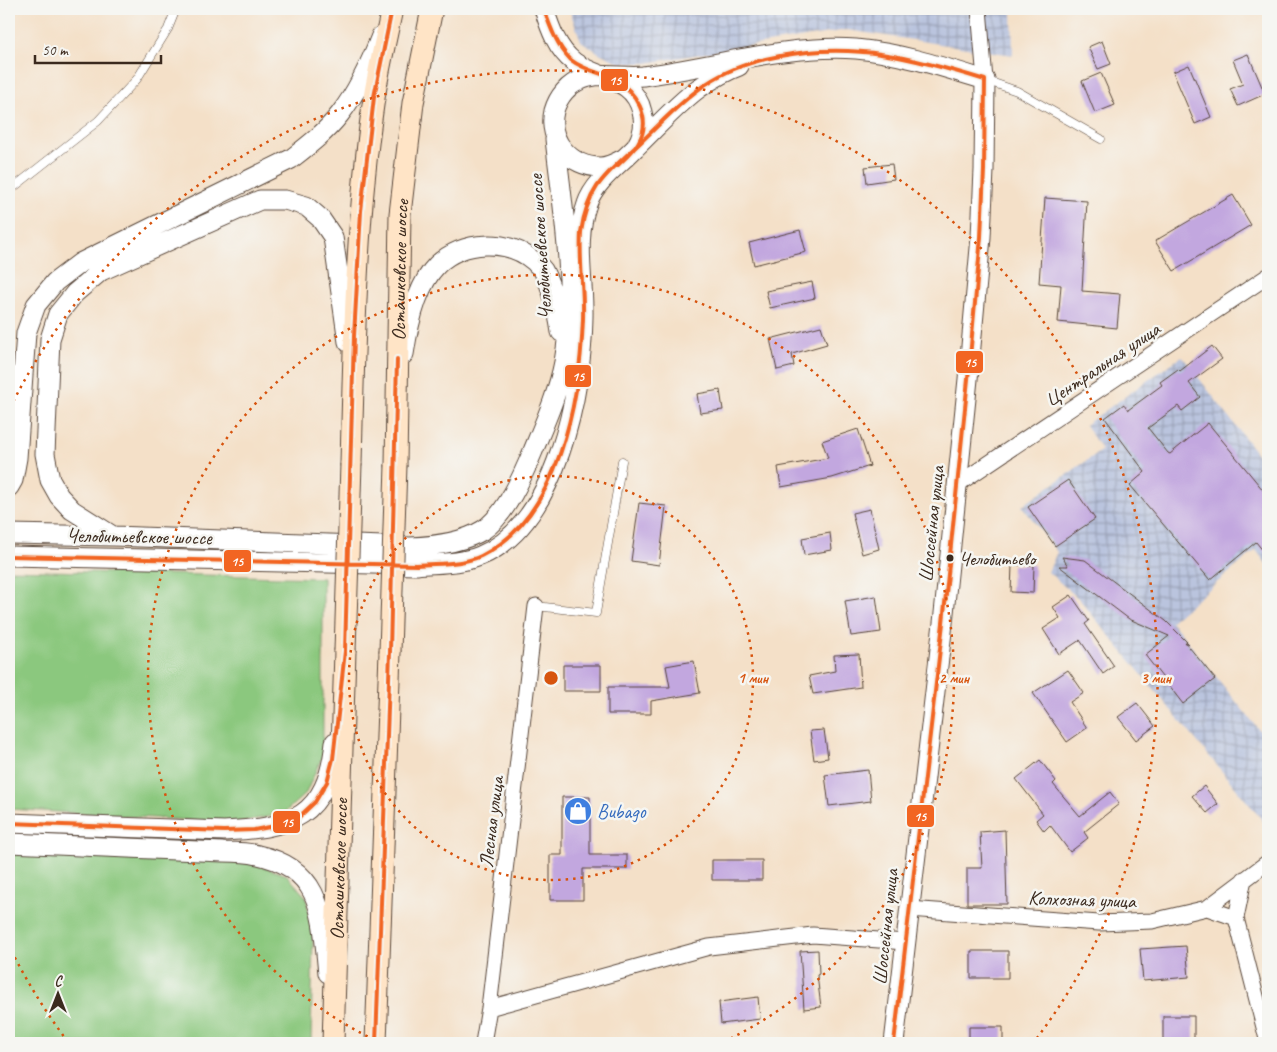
<svg xmlns="http://www.w3.org/2000/svg" width="1277" height="1052" font-family="Caveat,sans-serif">
  <defs>
    <pattern id="industrial-grid" width="8" height="8" patternUnits="userSpaceOnUse" patternTransform="scale(1.25)"><rect width="8" height="8" fill="#bac4de"/><path d="M0 4h8M4 0v8" fill="none" stroke="#989fb3"/></pattern>
  </defs>
  <rect width="100%" height="100%" fill="#f6f6f2"/>
  <filter id="ink" filterUnits="userSpaceOnUse"><feTurbulence type="fractalNoise" baseFrequency=".02" numOctaves="2"/><feDisplacementMap in="SourceGraphic" scale="10" xChannelSelector="R" yChannelSelector="G"/><feConvolveMatrix kernelMatrix="1 2 1 2 8 2 1 2 1" color-interpolation-filters="sRGB"/></filter>
  <filter id="wash" filterUnits="userSpaceOnUse"><feTurbulence type="fractalNoise" baseFrequency=".0096" numOctaves="4" result="noise"/><feDisplacementMap in="SourceGraphic" scale="20" xChannelSelector="R" yChannelSelector="G"/><feGaussianBlur stdDeviation="1.12" result="paint"/><feColorMatrix in="noise" values="0 0 0 0 0 0 0 0 0 0 0 0 0 0 0 0 0 1.4 0 .05"/><feComposite in="paint" operator="in"/></filter>
  <g filter="url(#wash)">
    <rect width="100%" height="100%" fill="#f4e0c8"/>
    <path fill="url(#industrial-grid)" d="M569 9H1012L1013 55 847 30 646 63H620L599 53 581 41Z
      M1182 356 1268 468V566L1256 550 1171 621 1268 741V827L1079 599 1048 572 1057 552 1022 506 1102 450 1085 425Z"/>
    <path fill="#8bc87e" stroke="#63794e" d="M9 570 323 578V755L306 793 283 814 234 823 9 809Z
      M9 850 221 859 254 864 287 875 306 897 313 936 311 1043H9Z"/>
    <g id="blocks">
      <path fill="#c2a7df" d="M1102 41 1111 64 1098 69 1088 47Z
        M1248 54 1265 94 1238 106 1230 89 1243 84 1233 60Z
        M1189 65 1211 117 1195 124 1173 72Z
        M1101 73 1115 105 1095 113 1082 81Z
        M892 164 894 179 867 183 865 167Z
        M1233 195 1251 225 1174 271 1155 241Z
        M1045 198 1087 201 1082 291 1120 294 1117 328 1058 322 1061 285 1039 283Z
        M800 230 806 252 754 265 749 243Z
        M812 282 815 298 770 308 766 291Z
        M821 326 827 344 792 354 794 366 777 370 770 339Z
        M1212 346 1222 359 1189 383 1200 397 1182 411 1178 406 1148 428 1168 453 1170 454 1208 423 1268 496V557L1256 542 1210 580 1130 485 1145 472 1105 418 1124 404 1128 410 1162 385 1160 382 1178 369 1180 371Z
        M720 390 723 410 700 413 697 394Z
        M858 429 870 466 832 478 781 487 778 467 828 458 822 441Z
        M1068 480 1095 519 1055 546 1028 507Z
        M639 503 666 506 659 565 631 561Z
        M870 509 879 549 862 554 852 513Z
        M830 533 832 550 804 555 802 538Z
        M1062 557 1085 560 1166 621 1189 644 1185 642 1215 679 1183 704 1145 655 1169 636 1129 619 1059 566H1068Z
        M1012 565H1034L1033 593 1011 592Z
        M1071 595 1089 621 1085 624 1114 666 1103 674 1080 640 1059 654 1043 629 1060 618 1053 607Z
        M876 596 881 632 851 636 845 601Z
        M859 654 861 687 813 694 809 676 835 671 834 655Z
        M694 661 700 693 651 701V714H608V687H670L666 666Z
        M563 665H601V691H563Z
        M1068 670 1084 693 1070 702 1087 728 1067 742 1033 693Z
        M1137 703 1155 726 1136 740 1118 717Z
        M824 730 828 758 814 760 810 731Z
        M1040 760 1056 781 1053 784 1080 816 1110 792 1119 804 1084 832 1088 838 1070 852 1050 825 1044 831 1036 820 1043 814 1016 779Z
        M868 770 871 801 829 806 825 775Z
        M1204 786 1218 804 1207 813 1192 796Z
        M562 797H590V855H627V869H583V900H550V855H562Z
        M1005 830 1007 904H967V868H982L980 832Z
        M712 860H762V880H712Z
        M1186 946 1189 977 1143 981 1140 949Z
        M818 950 819 974 817 975 821 1007 804 1009 800 951Z
        M971 951H1008V978H971Z
        M758 997 760 1019 721 1024 719 1002Z
        M1163 1016H1194V1043H1163Z
        M969 1027H1003V1042H969Z"/>
    </g>
  </g>
  <g filter="url(#ink)">
    <use href="#blocks" fill-opacity="0" stroke="#574538" stroke-width="1"/>
    <g fill="none" stroke-linecap="round" stroke-linejoin="round">
      <defs>
        <path id="service" d="M985 80 1017 91 1101 139
          M9 191 98 121 137 79 168 29 176 9
          M536 606 596 613 622 461"/>
        <path id="minor" d="M979 9 985 80
          M958 484 1268 276
          M1244 879 1236 918 1268 1043
          M1207 908 1236 918
          M909 909 1099 923 1152 921 1207 908 1268 862
          M489 1008 709 947 813 935 905 942
          M483 1043 489 1008 536 606"/>
        <path id="tertiary" d="M544 9C550 28 557 49 574 62 598 80 634 76 642 112 645 123 643 135 637 145
          M625 158C617 162 609 167 600 167 571 167 547 141 554 111 558 97 568 84 583 79 601 72 624 78 643 76 712 67 786 44 856 49 900 53 943 67 985 80L984 170 981 237 968 379 943 623 894 1043
          M404 354C408 327 417 285 437 265 463 240 508 238 535 262 537 265 541 267 543 270 553 289 558 312 561 332
          M9 487 13 480 17 458 26 333 36 305 55 282 80 263 291 159C309 145 326 132 340 114 357 92 371 62 381 36
          M9 534 114 536 410 547C434 546 462 543 483 530 506 515 523 475 533 451 545 422 558 393 564 362 577 291 563 210 555 139
          M113 536 72 510 59 496 50 480 45 454 50 339 58 314 75 293 101 271 260 200H285L306 206 320 218 333 237 348 342
          M9 556 417 565C438 563 460 564 480 556 557 525 582 390 583 317 584 279 574 240 587 204 594 182 620 164 636 147 657 127 676 105 699 88 712 79 725 71 739 66
          M9 823 224 831C292 828 327 818 335 742
          M9 843 223 852C234 852 247 852 258 855 324 869 322 918 328 973"/>
        <g id="secondary">
          <path d="M351 464C354 342 356 219 374 98 379 68 386 38 392 9"/>
          <path id="s1" d="M396 465 400 214 413 103 432 9"/>
          <path id="s2" d="M333 1043 345 651"/>
          <path d="M376 1043 390 652"/>
        </g>
      </defs>
      <use href="#service" stroke="#574538" stroke-width="9"/>
      <use href="#minor" stroke="#574538" stroke-width="17"/>
      <use href="#tertiary" stroke="#574538" stroke-width="21"/>
      <use href="#secondary" stroke="#574538" stroke-width="23"/>
      <use href="#service" stroke="#fff" stroke-width="8"/>
      <use href="#minor" stroke="#fff" stroke-width="15"/>
      <use href="#tertiary" stroke="#fff" stroke-width="19"/>
      <use href="#secondary" stroke="#ffe4c6" stroke-width="21"/>
      <defs>
        <path id="secondary-bridge" d="M345 651 351 464
          M390 652 396 465"/>
      </defs>
      <use href="#secondary-bridge" stroke="#574538" stroke-width="23" stroke-linecap="butt"/>
      <use href="#secondary-bridge" stroke="#ffe4c6" stroke-width="21"/>
      <defs>
        <path id="bus-1" d="M544 9C550 27 557 46 571 60 584 70 599 72 613 79 636 90 653 119 638 143 633 152 624 159 617 166
          M9 556 417 565C437 563 462 565 481 556 560 517 580 398 583 319 584 290 579 261 581 232 588 183 610 172 643 140 663 121 682 100 706 84 728 69 753 61 780 56 855 42 914 58 985 80L984 170 981 237 968 379 943 623 894 1043
          M9 823 224 831 254 830 280 825 299 817 315 802 327 782 333 759 345 651 354 336 361 211 374 97 392 9
          M376 1043 390 652 397 359"/>
      </defs>
      <use href="#bus-1" stroke="#f6f6f2" stroke-width="8"/>
      <use href="#bus-1" stroke="#f26522" stroke-width="4"/>
    </g>
  </g>
  <g fill="none" stroke="#d7540e" stroke-width="2.5" stroke-dasharray="2.5 5">
    <circle cx="551" cy="678" r="202"/>
    <path d="M381 1043A403 403 0 1 1 721 1043"/>
    <path d="M68 1042A605 605 0 0 1 10 948M10 408A605 605 0 1 1 1034 1042"/>
  </g>
  <defs>
    <symbol id="shop-disc" viewBox="-11 -11 22 22"><circle r="9.5" fill="#3f7fe0" stroke="#f6f6f2"/><path d="M-5-2.5h2.3a2.7 3.5 0 0 1 5.4 0H5L5.5 6h-11ZM-1.5-2.5h3a1.5 2.3 0 0 0-3 0Z" fill="#fff"/></symbol>
  </defs>
  <g fill-rule="evenodd">
    <use href="#shop-disc" x="562" y="795" width="32" height="32"/>
  </g>
  <circle fill="#3b2a1e" stroke="#f6f6f2" stroke-width="2" cx="950" cy="558" r="4.5"/>
  <g text-anchor="middle" stroke-width="5" stroke-linejoin="round" paint-order="stroke">
    <g font-size="19" fill="#3b2a1e" stroke="#f6f6f2" text-anchor="start">
      <text x="959" y="565">Челобитьево</text>
    </g>
    <g font-size="20" fill="#3b2a1e" stroke="#f6f6f2">
      <text transform="translate(540 247) rotate(-94)" y="7">Челобитьевское шоссе</text>
      <text dy="7" stroke="none"><textPath href="#s1" startOffset="195">Осташковское шоссе</textPath></text>
      <text transform="translate(1102 364) rotate(-34)" y="7">Центральная улица</text>
      <text transform="translate(931 524) rotate(-84)" y="7">Шоссейная улица</text>
      <text transform="translate(139 536) rotate(1)" y="7">Челобитьевское шоссе</text>
      <text transform="translate(491 822) rotate(-83)" y="7">Лесная улица</text>
      <text dy="7" stroke="none"><textPath href="#s2" startOffset="174">Осташковское шоссе</textPath></text>
      <text transform="translate(1082 899) rotate(2)" y="7">Колхозная улица</text>
      <text transform="translate(885 927) rotate(-84)" y="7">Шоссейная улица</text>
    </g>
    <g font-size="20" fill="#366cbe" stroke="#f6f6f2" text-anchor="start">
      <text x="597" y="818">Bubago</text>
    </g>
  </g>
  <circle cx="551" cy="678" r="8" fill="#d7540e" stroke="#f6f6f2" stroke-width="2.5"/>
  <g font-size="15" text-anchor="middle" font-weight="bold" fill="#d7540e" stroke="#f6f6f2" stroke-width="5" stroke-linejoin="round" paint-order="stroke">
    <text x="753" y="683">1 мин</text>
    <text x="954" y="683">2 мин</text>
    <text x="1156" y="683">3 мин</text>
  </g>
  <g stroke="#f6f6f2" stroke-width="2">
    <rect x="600" y="68" width="29" height="24" rx="5" fill="#f26522"/>
    <rect x="955" y="350" width="29" height="24" rx="5" fill="#f26522"/>
    <rect x="564" y="364" width="28" height="24" rx="5" fill="#f26522"/>
    <rect x="223" y="549" width="29" height="24" rx="5" fill="#f26522"/>
    <rect x="906" y="804" width="29" height="24" rx="5" fill="#f26522"/>
    <rect x="272" y="810" width="29" height="24" rx="5" fill="#f26522"/>
  </g>
  <g font-size="14" text-anchor="middle" font-weight="bold" fill="#fff">
    <text x="615" y="85">15</text>
    <text x="970" y="367">15</text>
    <text x="578" y="381">15</text>
    <text x="237" y="566">15</text>
    <text x="920" y="821">15</text>
    <text x="287" y="827">15</text>
  </g>
  <rect width="1277" height="1052" fill="none" stroke="#f6f6f2" stroke-width="30"/>
  <g transform="translate(58 994)" stroke="#f6f6f2" stroke-width="4" paint-order="stroke">
  <path d="M0-4L9 19L0 12L-9 19Z" fill="#3b2a1e"/>
  <text y="-8" font-size="14" font-weight="bold" text-anchor="middle" fill="#3b2a1e">С</text>
  </g>
  <path d="M35 55v8h126v-8" fill="none" stroke="#3b2a1e" stroke-width="2.5"/>
  <text x="42" y="55" font-size="15" fill="#3b2a1e" stroke="#f6f6f2" stroke-width="4" paint-order="stroke">50 m</text>
</svg>
